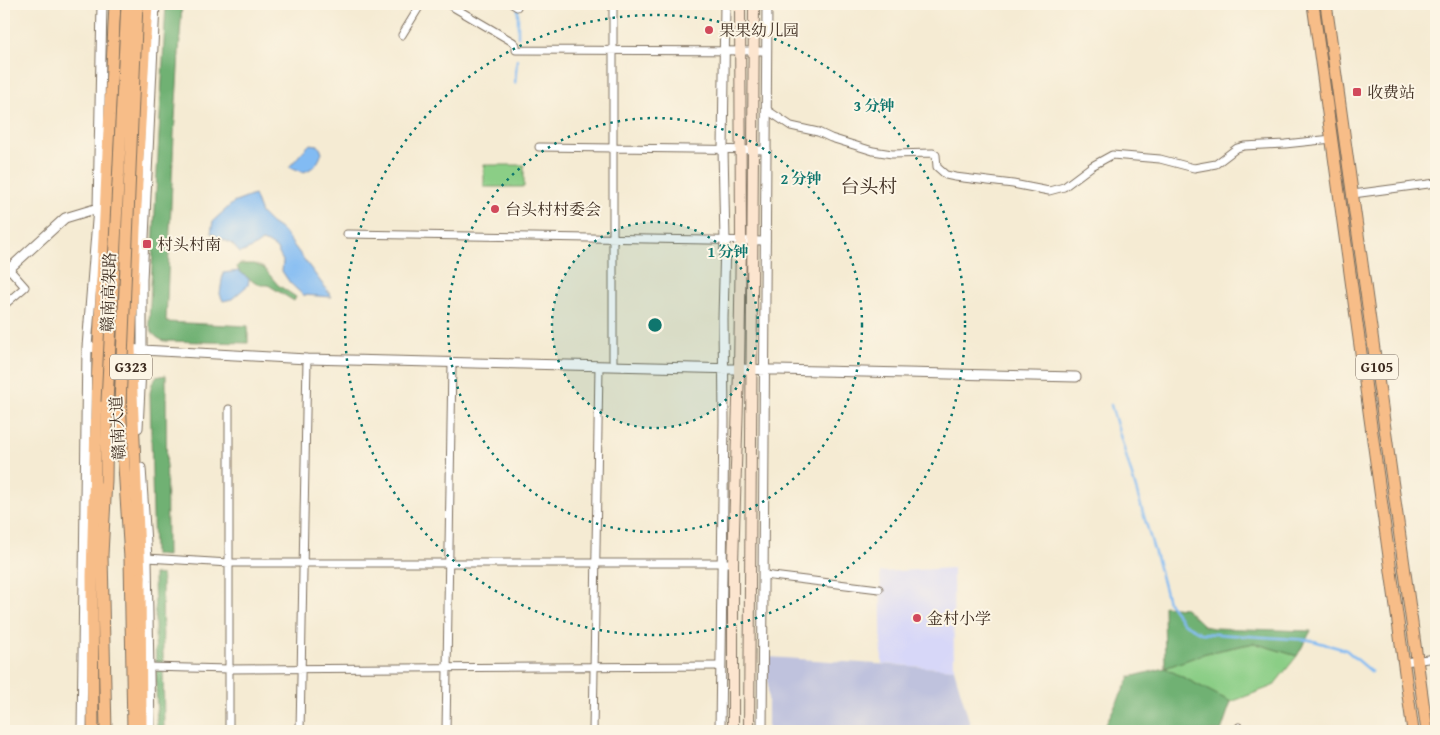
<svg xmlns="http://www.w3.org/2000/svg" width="1440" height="735" font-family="'Gentium Book Plus','Noto Serif SC',serif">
  <rect width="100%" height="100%" fill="#fcf5e5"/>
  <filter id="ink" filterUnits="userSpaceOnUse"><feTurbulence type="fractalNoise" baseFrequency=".02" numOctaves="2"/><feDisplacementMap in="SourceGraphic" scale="10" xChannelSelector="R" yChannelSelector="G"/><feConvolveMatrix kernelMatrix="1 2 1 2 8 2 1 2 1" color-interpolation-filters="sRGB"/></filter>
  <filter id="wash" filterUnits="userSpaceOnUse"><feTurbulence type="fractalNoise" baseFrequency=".0096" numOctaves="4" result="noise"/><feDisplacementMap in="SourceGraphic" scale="20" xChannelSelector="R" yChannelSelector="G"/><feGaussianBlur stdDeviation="1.12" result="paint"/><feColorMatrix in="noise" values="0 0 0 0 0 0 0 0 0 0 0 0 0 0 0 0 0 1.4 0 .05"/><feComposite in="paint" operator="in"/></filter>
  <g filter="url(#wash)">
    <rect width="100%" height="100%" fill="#f5ebd3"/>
    <path fill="#d7d7f8" d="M953 568 954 669 882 664 880 572Z"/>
    <path fill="#bfc2dd" d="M768 657 954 669 972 731H768Z"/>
    <path fill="#8bce86" stroke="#637c52" d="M484 165H524V187H484Z
      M1254 643 1297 656 1273 686 1231 702 1165 668 1206 653Z"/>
    <path fill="#70b173" stroke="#566e48" d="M166 4H182L174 135 166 322 248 326V343L164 341C154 337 152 333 149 323Z
      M239 264H254L264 268 278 285 296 297 294 301 268 285H261L255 283 239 271 237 267Z
      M166 375 167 556 154 555 150 393 152 384 156 377Z
      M154 574 162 575 164 731H157Z
      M1164 606 1185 608 1204 626 1213 628 1311 631 1297 656 1254 643 1206 653 1165 668 1231 702 1221 731H1102L1130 677 1165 668Z"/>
    <path fill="#82bbf3" stroke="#5e7288" d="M310 144 318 145 322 152C319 163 314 168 304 172L289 167C297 159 302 151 310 144Z
      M254 195 261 213 271 223 283 231 332 297 303 295 290 283 282 271 283 261 276 248 268 243 262 241 252 248 240 253 232 244 211 233 213 221 233 203Z
      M239 271 249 279 248 285 232 299 223 301 220 294 223 273Z"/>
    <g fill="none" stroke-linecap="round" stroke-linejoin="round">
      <path stroke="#82bbf3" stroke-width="2.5" d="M518 37V4
        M515 83 517 60
        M1111 405 1157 560 1168 602 1183 623 1201 633 1310 640 1346 650 1372 672"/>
    </g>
  </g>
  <g filter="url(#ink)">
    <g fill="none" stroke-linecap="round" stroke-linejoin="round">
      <defs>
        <path id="minor" d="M448 4 513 42 516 45V50L767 51
          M512 4 517 7
          M402 35 421 4
          M767 110 791 126 818 132 831 138 873 151 892 154 933 153 936 155 937 167 946 175 955 177 1013 184 1049 191 1064 187 1092 166 1112 155 1160 159 1194 168 1216 164 1237 148 1244 146 1285 144 1332 139
          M539 147 767 150
          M1353 194 1436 183
          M347 234 766 241
          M4 305 25 287 9 269
          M613 366V4
          M229 409V731
          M147 558 229 563H733
          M764 575 879 589
          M1404 662 1436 658
          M149 667 229 669 721 666
          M300 731 307 359
          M446 731 452 363
          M593 731 599 366
          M1236 731 1239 727"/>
        <path id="tertiary" d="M4 271 9 269 65 218 98 208
          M87 347 307 359 1076 377
          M138 428 142 349V280L155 4
          M141 468 147 558 150 731
          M82 731 87 347 98 208 102 4
          M720 731 724 421 723 319 725 241 723 149 725 4
          M762 731 767 4"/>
        <path id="secondary" d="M733 731V563L739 369 741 241 740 4
          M749 731 754 4"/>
        <path id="primary" d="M93 731 92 577 97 385 115 4
          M141 731 140 577 130 349 138 157 147 4"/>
        <path id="trunk" d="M1313 4 1413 731
          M1326 4 1427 731
          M120 405 130 558 133 731
          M95 484 98 517
          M137 608 140 577
          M106 731 102 555 106 480 107 402"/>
      </defs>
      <use href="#minor" stroke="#7c6e5d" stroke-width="9"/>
      <use href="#tertiary" stroke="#7c6e5d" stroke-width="11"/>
      <use href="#secondary" stroke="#7c6e5d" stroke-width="12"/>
      <use href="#primary" stroke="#7c6e5d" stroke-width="13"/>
      <use href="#trunk" stroke="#7c6e5d" stroke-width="13"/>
      <use href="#minor" stroke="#fff" stroke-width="7"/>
      <use href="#tertiary" stroke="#fff" stroke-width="9"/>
      <use href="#secondary" stroke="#fce5cf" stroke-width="10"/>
      <use href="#primary" stroke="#f7bd88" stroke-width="11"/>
      <use href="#trunk" stroke="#f7bd88" stroke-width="11"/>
      <defs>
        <path id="trunk-bridge" d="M107 402 127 4
          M120 405 137 4"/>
      </defs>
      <use href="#trunk-bridge" stroke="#7c6e5d" stroke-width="13" stroke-linecap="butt"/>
      <use href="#trunk-bridge" stroke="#f7bd88" stroke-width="11"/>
    </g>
  </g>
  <circle cx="655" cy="325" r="103" fill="#0f766e" fill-opacity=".12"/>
  <g fill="none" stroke="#0f766e" stroke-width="2.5" stroke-dasharray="2.5 5">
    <circle cx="655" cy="325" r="103"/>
    <circle cx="655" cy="325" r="207"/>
    <circle cx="655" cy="325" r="310"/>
  </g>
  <g fill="#d1495b" stroke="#fcf5e5" stroke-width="2">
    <circle cx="709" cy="30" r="5"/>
    <rect x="1352" y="87" width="10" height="10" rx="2.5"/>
    <circle cx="495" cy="209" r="5"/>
    <rect x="142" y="239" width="10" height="10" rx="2.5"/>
    <circle cx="917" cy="618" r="5"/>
  </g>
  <g text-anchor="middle" stroke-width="4" stroke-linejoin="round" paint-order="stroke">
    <g fill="#fcf5e5" stroke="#75675a" stroke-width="1">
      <rect x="110" y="354.5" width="42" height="25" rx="4"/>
      <rect x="1356" y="354.5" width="42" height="25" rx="4"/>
    </g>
    <g font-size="15" font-weight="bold" fill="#3b2a1e">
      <text x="131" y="372">G323</text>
      <text x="1377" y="372">G105</text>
    </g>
    <g font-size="16" fill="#3b2a1e" stroke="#fcf5e5" text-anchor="start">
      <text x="719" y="36">果果幼儿园</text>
      <text x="1367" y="98">收费站</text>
      <text x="505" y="215">台头村村委会</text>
      <text x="157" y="250">村头村南</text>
      <text x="927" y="624">金村小学</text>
    </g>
    <g font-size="16" fill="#3b2a1e" stroke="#fcf5e5">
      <text transform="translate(108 292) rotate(-88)" y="6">赣南高架路</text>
      <text transform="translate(117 428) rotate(-93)" y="6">赣南大道</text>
    </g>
    <g font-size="19" fill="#3b2a1e" stroke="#fcf5e5">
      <text x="869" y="193">台头村</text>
    </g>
  </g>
  <circle cx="655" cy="325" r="8" fill="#0f766e" stroke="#fcf5e5" stroke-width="2.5"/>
  <g font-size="15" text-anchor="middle" font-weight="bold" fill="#0f766e" stroke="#fcf5e5" stroke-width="4" stroke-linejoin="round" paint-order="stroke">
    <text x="874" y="111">3 分钟</text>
    <text x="801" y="184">2 分钟</text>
    <text x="728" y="257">1 分钟</text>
  </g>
  <rect width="1440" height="735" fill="none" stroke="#fcf5e5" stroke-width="20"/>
</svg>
